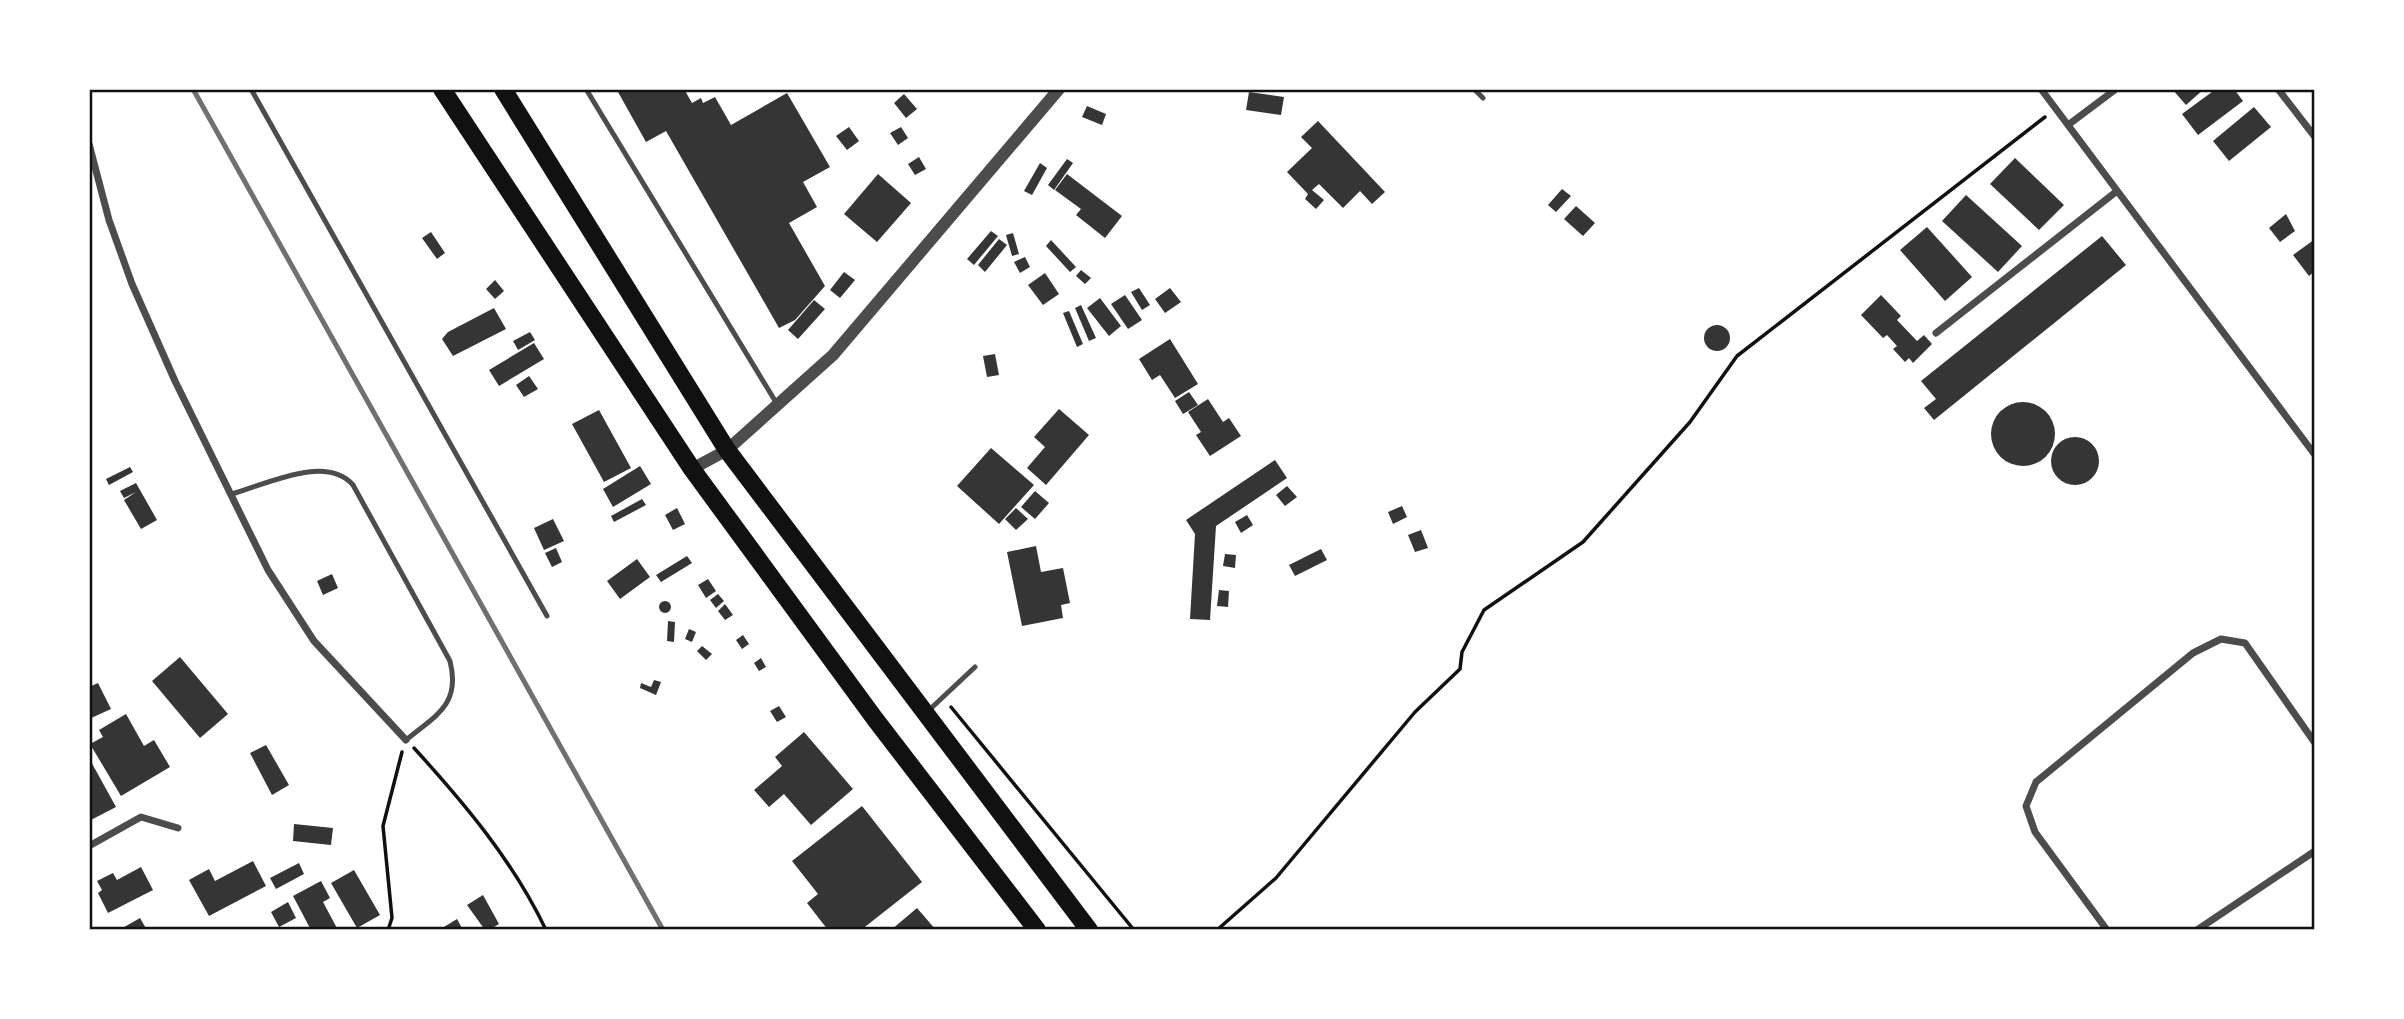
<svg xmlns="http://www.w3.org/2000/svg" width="2404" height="1019" font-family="'Sofia Sans Condensed',sans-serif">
  <rect width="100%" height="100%" fill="#fff"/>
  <path fill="#353535" d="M623 89H684L692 103 701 98 703 103 715 97 731 125 787 93 830 167 803 182 817 207 789 223 825 286 795 320 779 328 666 131 646 142 618 92Z
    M2172 89H2204L2186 105Z
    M2216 89H2234L2243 101 2198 135 2182 114Z
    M1249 92 1284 97 1281 115 1246 110Z
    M904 94 917 109 906 118 894 103Z
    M1087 106 1106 114 1102 125 1082 117Z
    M2254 107 2271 127 2229 161 2213 141Z
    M1318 121 1385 192 1372 204 1360 191 1343 208 1319 184 1312 190 1324 200 1316 209 1305 199 1308 194 1287 172 1312 148 1301 137Z
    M849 127 859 141 847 150 836 136Z
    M901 127 908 138 898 145 890 133Z
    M919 157 926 169 915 175 908 164Z
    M2015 158 2064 205 2039 230 1990 184Z
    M1067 159 1073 163 1054 190 1048 185Z
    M1040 163 1047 168 1032 195 1024 191Z
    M878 174 911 203 877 242 844 214Z
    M1067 174 1122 216 1105 238 1076 215 1081 209 1055 190Z
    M1562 189 1571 196 1556 212 1548 205Z
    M1966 195 2022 246 1998 272 1942 221Z
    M1576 206 1595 223 1583 236 1564 219Z
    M2286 214 2295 231 2280 242 2269 228Z
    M1927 227 1972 277 1945 301 1900 250Z
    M991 231 998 236 974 265 967 259Z
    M431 232 445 253 437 259 422 238Z
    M1013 233 1019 254 1012 256 1006 235Z
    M2102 236 2126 265 1934 420 1924 408 1936 399 1921 381Z
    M999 239 1007 245 985 272 978 265Z
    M2315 239V271L2309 276 2293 255Z
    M1051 240 1076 267 1070 272 1046 246Z
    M1025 257 1030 267 1020 273 1014 262Z
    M1081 270 1091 278 1085 284 1076 276Z
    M844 272 855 280 840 298 830 290Z
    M1045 273 1059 294 1043 305 1028 285Z
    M495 280 504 291 495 299 486 289Z
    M1139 288 1150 305 1142 310 1131 292Z
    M1170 288 1181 302 1165 313 1155 299Z
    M1125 295 1142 320 1128 329 1111 304Z
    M1881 295 1901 316 1897 320 1917 341 1924 335 1932 344 1913 363 1909 358 1905 362 1893 349 1897 346 1887 335 1883 338 1861 315Z
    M1100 298 1121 326 1109 336 1087 308Z
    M814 300 825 309 798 339 788 330Z
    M1081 305 1096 338 1089 341 1075 308Z
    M494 308 506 329 453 356 442 339 448 332Z
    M1069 311 1083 344 1077 347 1063 313Z
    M1704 338a13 13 0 1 1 26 0a13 13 0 1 1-26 0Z
    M530 332 535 340 518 350 513 341Z
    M1170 339 1198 384 1175 398 1160 375 1152 380 1139 359Z
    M534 343 544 359 499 386 489 370Z
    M995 354 999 375 987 377 983 356Z
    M529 376 538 389 524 397 516 385Z
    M1189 392 1198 405 1183 414 1175 401Z
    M1208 399 1223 422 1229 418 1241 436 1210 456 1196 435 1201 432 1188 412Z
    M1991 434a32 32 0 1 1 64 0a32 32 0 1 1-64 0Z
    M1059 409 1089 435 1046 485 1027 468 1045 447 1034 437Z
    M599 410 631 468 604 482 572 424Z
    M2051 461a24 24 0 1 1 48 0a24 24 0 1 1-48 0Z
    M991 448 1034 485 999 524 957 486Z
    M1275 460 1287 478 1216 526 1210 620 1190 619 1195 534 1186 520Z
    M640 466 651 484 613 507 603 489Z
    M130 467 133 472 109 485 106 479Z
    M136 483 157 520 141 529 124 500 136 492 124 498 120 491Z
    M1287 486 1297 497 1285 506 1276 495Z
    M1035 491 1049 503 1035 519 1021 507Z
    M642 499 646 505 614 522 611 516Z
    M1402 506 1407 517 1393 524 1388 512Z
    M677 508 685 524 673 530 665 515Z
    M1016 508 1028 519 1016 530 1005 519Z
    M1247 515 1253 525 1241 533 1235 522Z
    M553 519 564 541 544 550 534 528Z
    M1421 530 1428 548 1415 552 1408 535Z
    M1036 546 1041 572 1063 568 1070 603 1061 605 1063 618 1022 626 1007 552Z
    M556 548 562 562 552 567 545 553Z
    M1321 549 1327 560 1295 576 1289 565Z
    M1225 554 1236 555 1235 568 1223 566Z
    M687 556 692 563 661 582 656 575Z
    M637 559 650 577 620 599 607 581Z
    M332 574 338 588 323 595 317 581Z
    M708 579 716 591 706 598 698 585Z
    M1219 590 1229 591 1228 607 1217 606Z
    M718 594 724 601 716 608 710 600Z
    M659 607a6 6 0 1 1 12 0a6 6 0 1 1-12 0Z
    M725 604 733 615 725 620 718 611Z
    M668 621 675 622 674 642 667 641Z
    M689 629 696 632 692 642 685 639Z
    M743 635 749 644 742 649 736 640Z
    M702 646 712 654 706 660 697 651Z
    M180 657 228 714 200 738 152 681Z
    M761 658 766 667 759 671 754 663Z
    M654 680 661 682 656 695 640 688 641 683 651 687Z
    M98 683 111 709 89 719V687Z
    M779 706 786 717 777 722 770 711Z
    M126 714 144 746 154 740 170 767 121 796 90 744 103 737 99 730Z
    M804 732 853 789 811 825 784 794 769 807 754 790 782 766 775 757Z
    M266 745 289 785 272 795 250 753Z
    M89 758 116 807 89 821Z
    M862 806 922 882 861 930H828L807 903 818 894 792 861Z
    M294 824 333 828 331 845 293 841Z
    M253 861 266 886 209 916 189 880 209 869 215 881Z
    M299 863 304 874 276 889 270 878Z
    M141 867 153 890 108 913 98 893 102 890 97 881 113 873 117 880Z
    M354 870 380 915 357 928 331 883Z
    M321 881 330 898 323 902 338 930H311L293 896Z
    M483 895 499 924 489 930H485L467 905Z
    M288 902 296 918 279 927 271 912Z
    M917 908 936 930H891Z
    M140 918 147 930H119Z
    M457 919 463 930H439Z"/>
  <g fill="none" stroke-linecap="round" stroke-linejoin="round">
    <path stroke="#111" stroke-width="3.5" d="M951 707 1134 930
      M414 748C465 804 513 861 546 930
      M388 930 392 918 383 826 402 752
      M1217 930 1276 878 1415 712 1460 669 1462 652 1484 610 1583 542 1690 422 1737 356 2045 117"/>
    <path stroke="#4c4c4c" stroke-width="5" d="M251 89 547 616
      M586 89 777 404
      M1474 89 1483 98
      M232 494C267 484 326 454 353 485L450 661C461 705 436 715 406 740
      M927 712 975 667"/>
    <path stroke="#4c4c4c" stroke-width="7" d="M2041 89 2315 455
      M2278 89 2315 137
      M2068 125 2116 89
      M89 144 109 220 132 284 175 381 268 570 314 641 406 740
      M1936 333 2117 191
      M89 846 141 817 178 828
      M2107 930 2035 832 2026 806 2036 782 2193 653 2221 639 2245 643 2315 743
      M2197 930 2315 851"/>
    <path stroke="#4c4c4c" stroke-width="12" d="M692 469 727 450 833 355 1059 89"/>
    <path stroke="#111" stroke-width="18" d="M442 89 692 469 875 719 1037 930
      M503 89 727 450 1089 930"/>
    <path stroke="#707070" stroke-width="5" d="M193 89 663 930"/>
  </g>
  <rect width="2404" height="1019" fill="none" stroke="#ffffff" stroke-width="182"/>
  <rect x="91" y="91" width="2222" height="837" fill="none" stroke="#111" stroke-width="2.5"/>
</svg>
